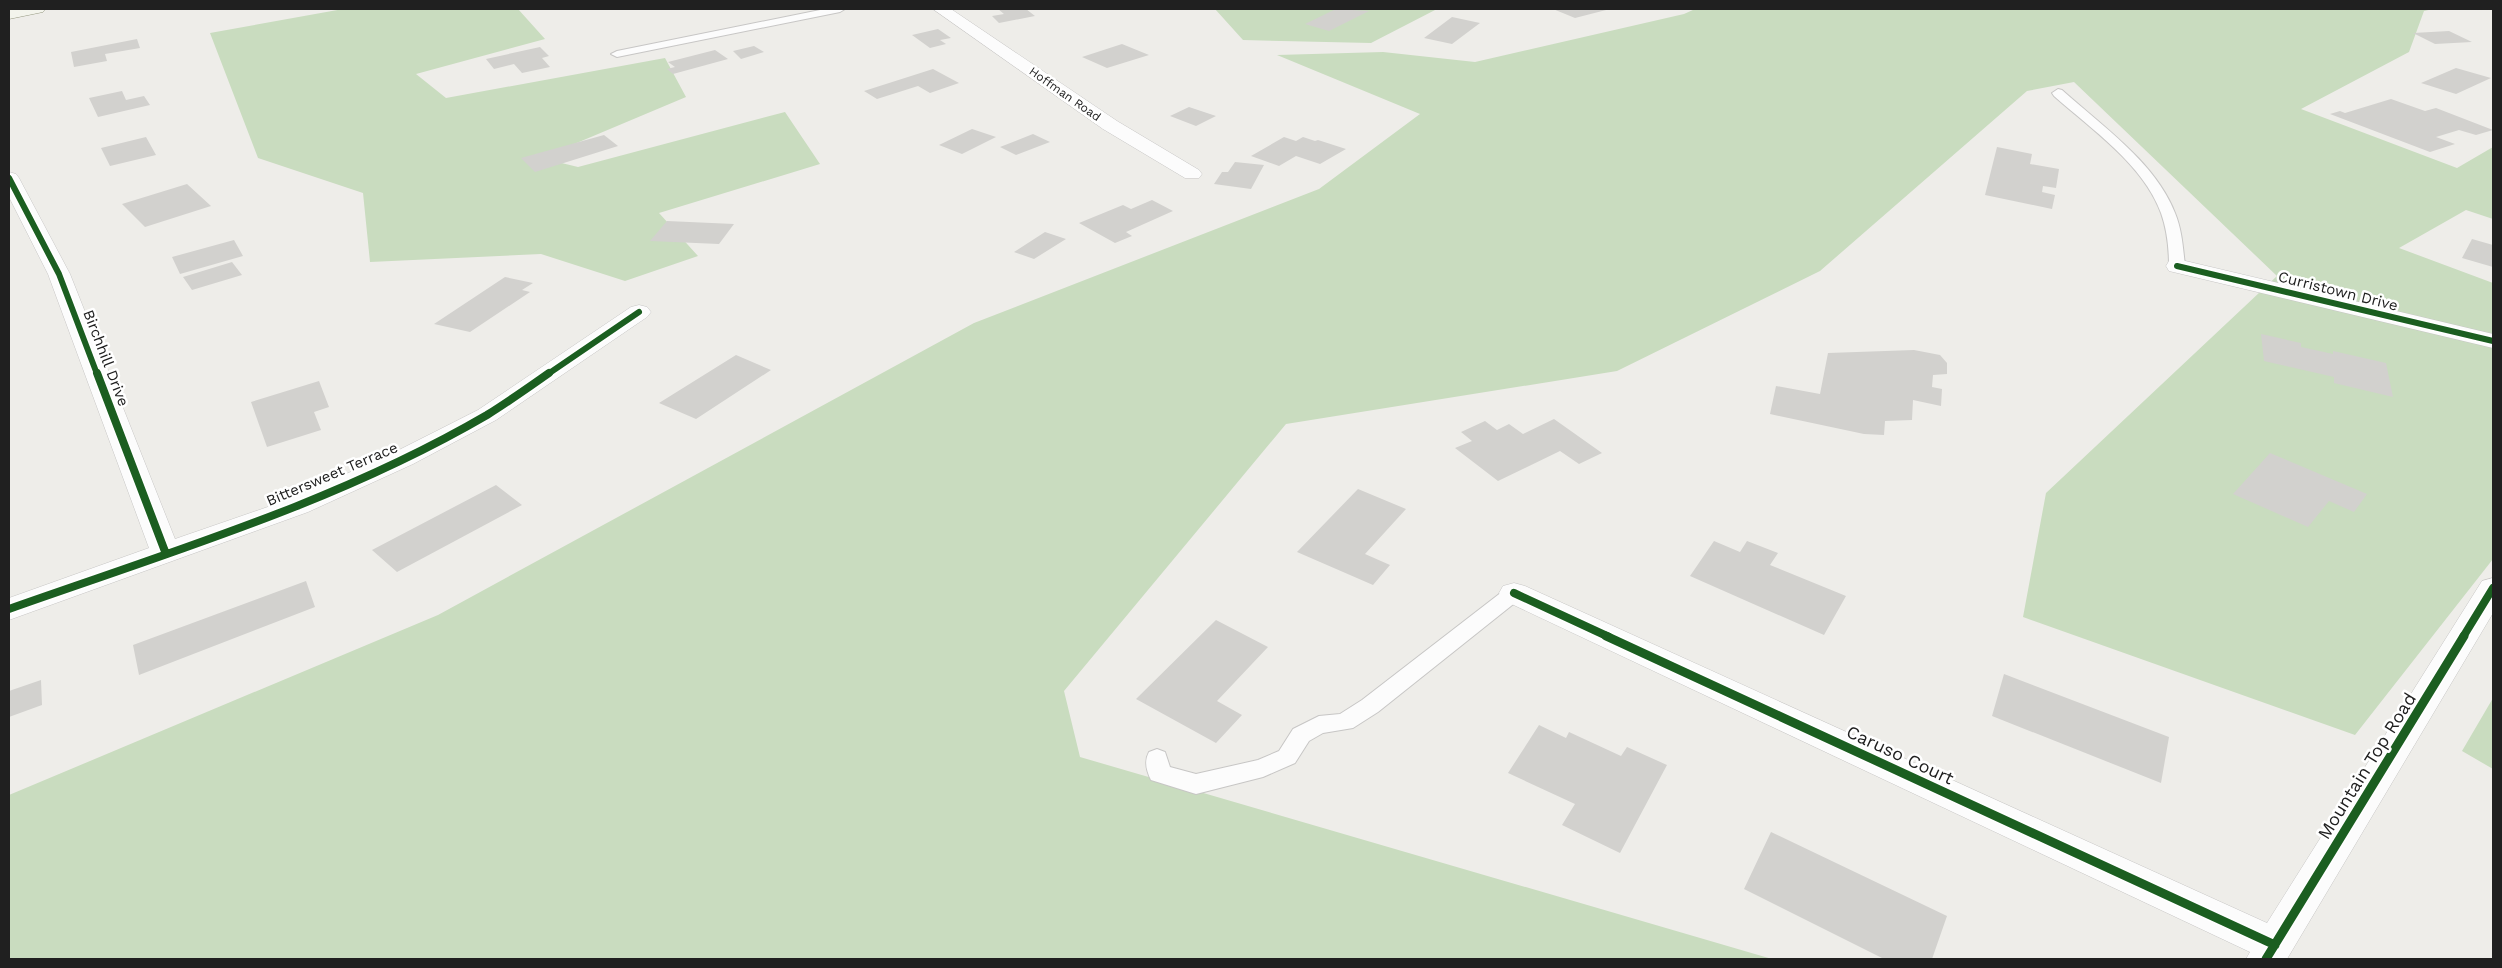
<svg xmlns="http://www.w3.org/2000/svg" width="2502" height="968" font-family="'Work Sans',sans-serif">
  <rect width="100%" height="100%" fill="#eeede9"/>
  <path fill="#c9dcbf" d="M343 9H518L545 39 416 74 446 98 665 58 686 97 541 158 578 167 785 112 820 164 659 213 698 256 625 281 541 254 370 262 363 193 258 158 210 33Z
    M1215 9H1437L1371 43 1243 40Z
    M1695 9H2433L2424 11 2409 52 2301 109 2457 168 2493 147V219L2466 210 2399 248 2493 283V559L2355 735 2023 617 2046 493 2277 276 2074 82 2027 91 1820 271 1617 371 1286 424 1064 691 1080 757 1772 959H9V795L438 615 974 323 1319 189 1420 114 1277 55 1383 52 1475 62 1684 14Z
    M2493 698V769L2462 751Z"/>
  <path fill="#d2d1ce" d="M998 9H1026L1035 16 999 23 992 16 1004 14Z
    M1336 9 1369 11 1329 31 1305 24Z
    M1553 9H1610L1575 18Z
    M1452 17 1480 23 1452 44 1424 38Z
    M938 29 951 38 940 40 946 44 930 48 912 35Z
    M2449 31 2472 42 2435 44 2413 33Z
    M137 39 140 48 105 54 107 61 74 67 71 52Z
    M1122 44 1149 55 1107 68 1082 57Z
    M754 46 764 52 741 59 733 51Z
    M540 47 549 56 542 58 550 67 522 73 514 64 494 69 486 59Z
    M715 50 728 59 673 74 667 69 675 67 668 62Z
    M2456 68 2491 78 2456 94 2421 83Z
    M933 69 959 83 930 93 918 86 877 99 864 91Z
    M122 91 126 100 144 96 150 105 98 117 89 98Z
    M2391 99 2425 111 2436 108 2493 130 2476 135 2459 130 2436 137 2455 144 2430 152 2330 114 2340 111 2345 113Z
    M1189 107 1216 116 1196 126 1170 116Z
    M972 129 996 137 962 154 939 145Z
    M1033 134 1050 142 1016 155 1000 147Z
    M604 135 618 146 535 172 521 158Z
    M146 137 156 155 110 166 101 148Z
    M1284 137 1296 141 1303 137 1315 141 1318 140 1346 149 1320 164 1296 156 1279 166 1251 156Z
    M1997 147 2032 154 2030 164 2059 169 2056 188 2043 186 2042 192 2055 195 2052 209 1985 195Z
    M1235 162 1264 165 1251 189 1214 184 1222 172H1228Z
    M187 184 211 206 145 227 122 204Z
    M1152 200 1173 211 1126 232 1132 236 1115 243 1079 223 1123 205 1131 209Z
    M667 221 734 224 719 244 650 241Z
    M1045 232 1066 239 1034 259 1014 252Z
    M2472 239 2493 245V267L2462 258Z
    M234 240 243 256 180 274 172 257Z
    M232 262 242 275 192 290 183 277Z
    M505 277 533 283 522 290 530 292 470 332 434 324Z
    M2261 334 2301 343V347L2333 354V351L2386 363 2393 397 2334 383V377L2264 361Z
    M1914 350 1940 355 1947 363V374L1933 375 1932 387 1942 389 1941 406 1913 400 1912 420 1885 421 1884 435 1864 434 1770 414 1776 386 1820 394 1828 353Z
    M736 355 771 370 696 419 659 403Z
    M319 381 329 407 314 412 321 430 267 447 251 402Z
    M1554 419 1602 453 1579 464 1560 451 1498 481 1455 448 1472 441 1461 432 1485 421 1497 430 1509 424 1523 434Z
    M2270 453 2367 494 2354 512 2329 501 2308 527 2233 494Z
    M496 485 522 505 397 572 372 550Z
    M1358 489 1406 509 1365 554 1390 565 1373 585 1297 552Z
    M1714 541 1740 552 1747 541 1778 553 1770 565 1846 596 1824 635 1690 576Z
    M306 581 315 607 139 675 133 645Z
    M1216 620 1268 647 1217 701 1242 715 1216 743 1136 699Z
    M2004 674 2169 737 2161 783 1992 716Z
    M41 680 42 705 9 717V691Z
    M1539 725 1566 738 1569 732 1621 756 1627 747 1667 765 1620 853 1562 825 1575 804 1508 773Z
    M1771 832 1947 916 1932 959H1884L1744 889Z"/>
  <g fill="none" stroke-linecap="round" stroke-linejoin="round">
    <defs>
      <path id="lane" d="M825 9H845L840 12 617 57 611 54 617 51Z
        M2058 89 2062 90C2102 126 2155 162 2175 213 2182 230 2183 248 2185 266L2182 269 2177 271 2169 266C2169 248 2167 230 2161 213 2143 164 2091 129 2054 96L2052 93Z
        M1514 586 1521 588 1524 593 1521 598 1378 712 1353 728 1323 733 1309 741 1295 763 1263 777 1196 794 1151 780C1146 770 1144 761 1149 752L1157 749 1165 752 1170 767 1196 774 1258 760 1279 751 1293 729 1319 716 1340 714 1362 700 1507 588Z"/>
      <path id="street" d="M933 9H951L1117 121 1199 170 1202 174 1199 178H1185L1103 129Z
        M9 172 16 174 19 178 70 274 175 539 288 500 395 452 478 410 631 307 639 305 647 307 651 312 647 317 496 420 413 464 308 512 9 620V598L149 548 48 274 9 197Z
        M2177 259 2493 334V348L2169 271 2166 266 2169 261Z
        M2493 578V613L2287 959H2246L2250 952 1503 600 1499 593 1503 586 1514 583 1525 586 2267 923 2482 581Z"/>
      <path id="secondary" d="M9 9H45L43 12 9 19Z"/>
    </defs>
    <use href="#lane" stroke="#c7c6c5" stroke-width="2"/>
    <use href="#street" stroke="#c7c6c5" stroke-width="1"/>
    <use href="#secondary" stroke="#959880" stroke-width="1"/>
    <use href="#lane" fill="#fcfcfc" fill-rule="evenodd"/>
    <use href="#street" fill="#fcfcfc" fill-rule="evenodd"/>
    <use href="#secondary" fill="#f3f4ec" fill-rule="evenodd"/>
    <defs>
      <path id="cycleway-far2" d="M9 178 59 274 97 374
        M2177 266 2493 341
        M548 374 639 312"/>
      <path id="cycleway-far1" d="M97 373 166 554
        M1514 593 1609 637
        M9 609C170 552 338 502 487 415 508 402 529 387 549 373
        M2463 637 2493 588"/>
      <path id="cycleway" d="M1606 636 2275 945
        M2266 959 2464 636"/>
    </defs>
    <use href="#cycleway-far2" stroke="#fff" stroke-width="9"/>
    <use href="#cycleway-far1" stroke="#fff" stroke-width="11"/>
    <use href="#cycleway" stroke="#fff" stroke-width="12"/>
    <use href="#cycleway-far2" stroke="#1b5e20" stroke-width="6"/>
    <use href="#cycleway-far1" stroke="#1b5e20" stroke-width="8"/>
    <use href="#cycleway" stroke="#1b5e20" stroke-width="9"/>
  </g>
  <g text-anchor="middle" stroke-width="5" stroke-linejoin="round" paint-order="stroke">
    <g font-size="12" fill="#202020" stroke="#fff">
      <text transform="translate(1065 94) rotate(35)" y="4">Hoffman Road</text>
    </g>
    <g font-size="15" fill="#202020" stroke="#fff">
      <text transform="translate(2338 291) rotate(14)" y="5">Curristown Drive</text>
      <text transform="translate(106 358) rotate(69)" y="5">Birchhill Drive</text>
      <text transform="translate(332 474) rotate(-23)" y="5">Bittersweet Terrace</text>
    </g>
    <g font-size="18" fill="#202020" stroke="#fff">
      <text transform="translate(1900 755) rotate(25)" y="6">Caruso Court</text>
      <text transform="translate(2367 766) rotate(-58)" y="6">Mountain Top Road</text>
    </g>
  </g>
  <rect width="2502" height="968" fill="none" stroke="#202020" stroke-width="20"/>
</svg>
